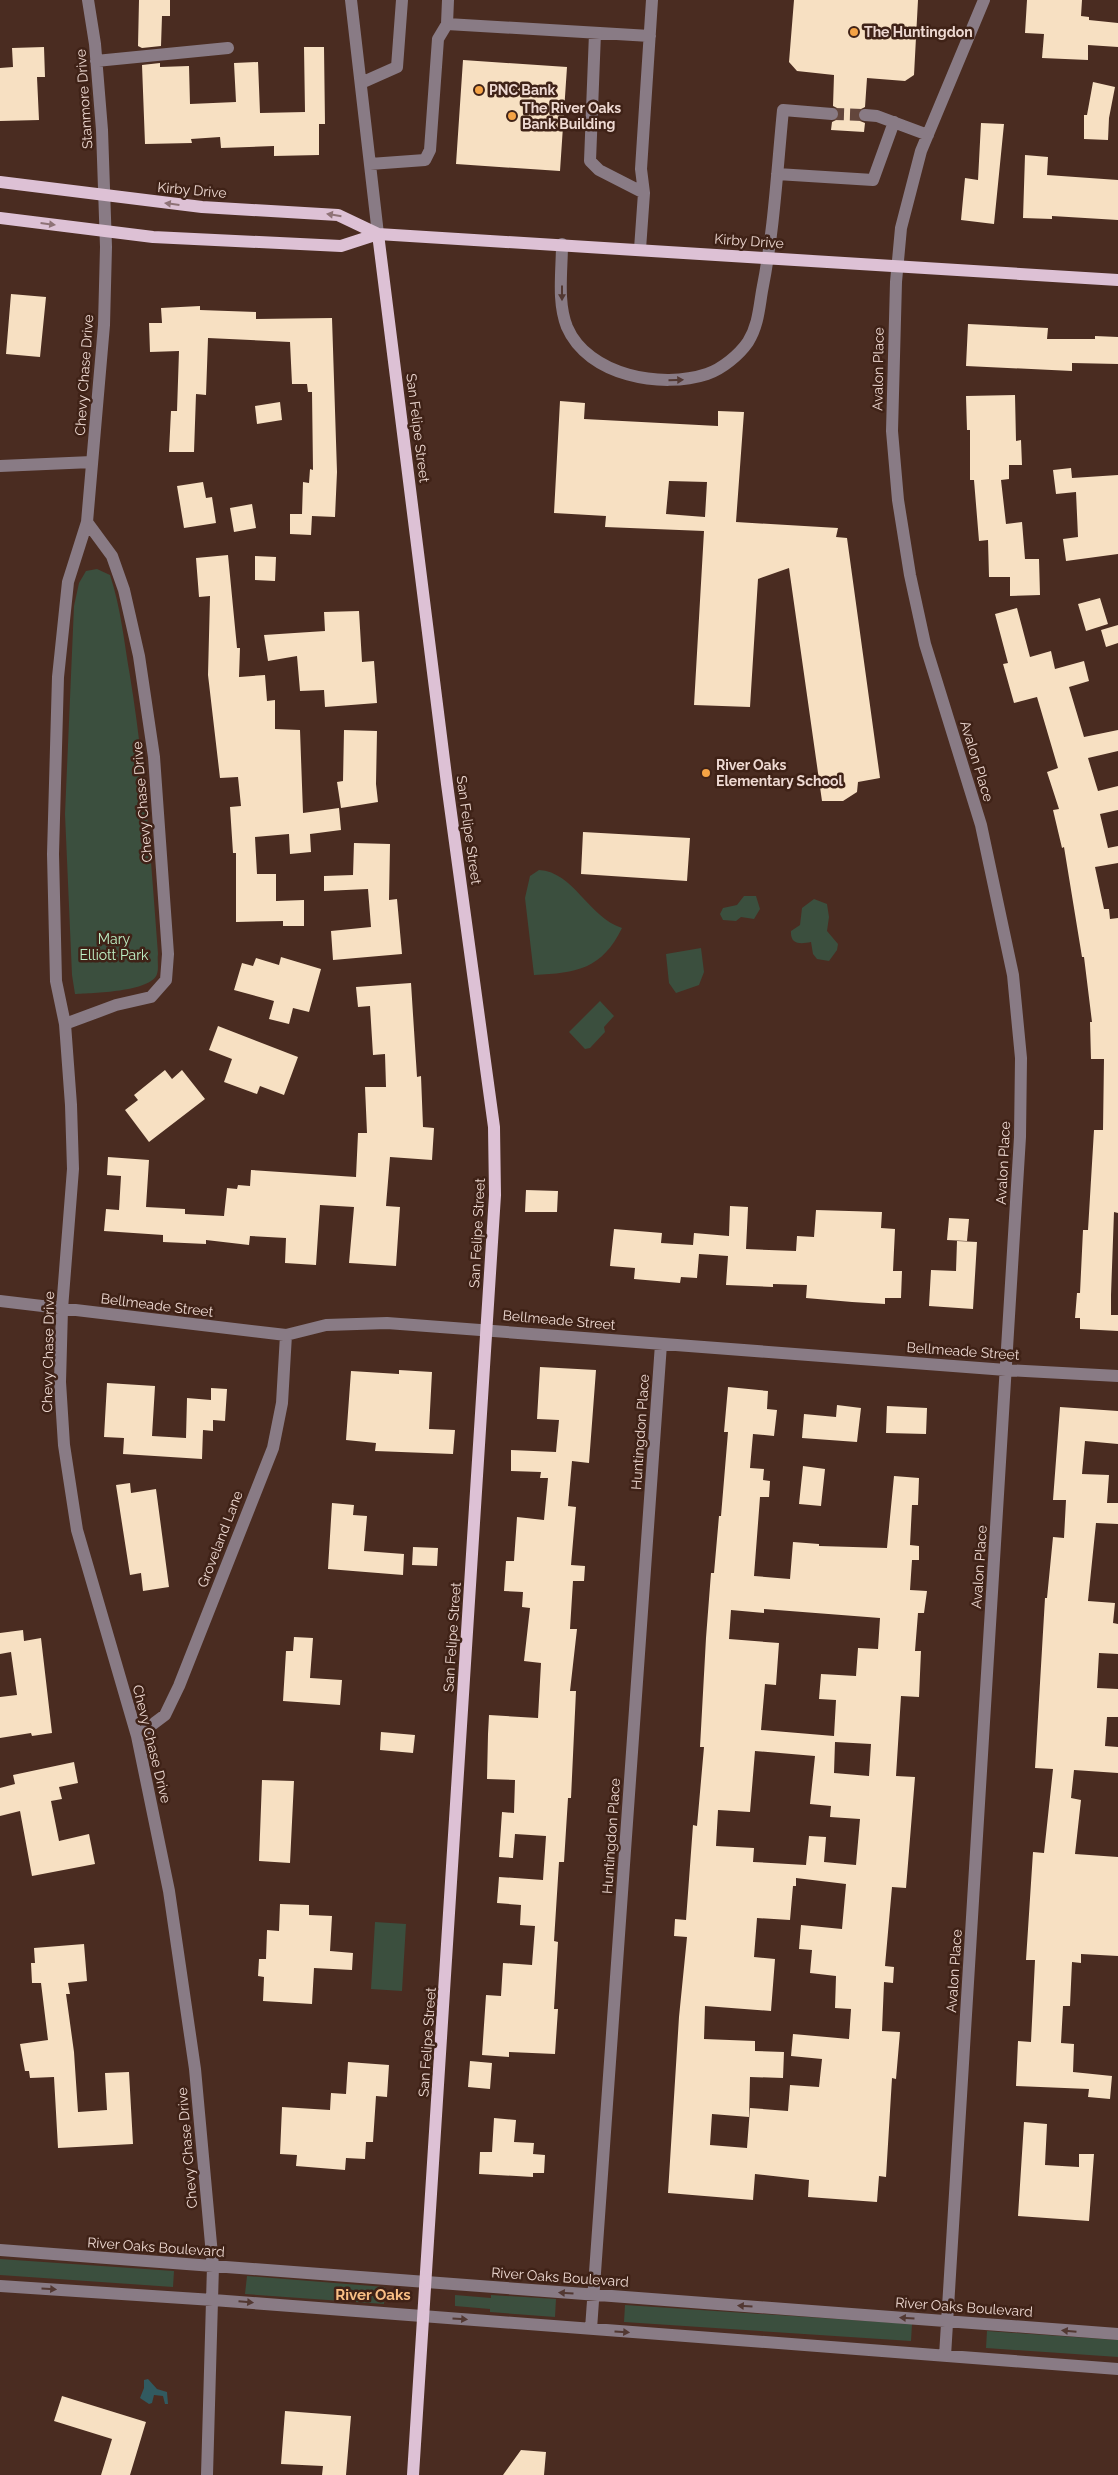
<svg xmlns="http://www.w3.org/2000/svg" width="1118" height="2475" font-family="Raleway,sans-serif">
  <rect width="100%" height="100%" fill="#4a2c21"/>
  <path fill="#3b4f3e" d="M97 569 110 575C121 608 124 642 130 676 145 768 151 861 158 954 157 960 159 968 157 974 151 992 92 993 75 994L72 975 65 814 74 606 79 583 86 571Z
    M539 870C574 872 588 917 622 928 602 969 577 973 534 975L525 898 530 876Z
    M744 896H756L760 909 754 919 741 917 736 921 723 920 720 914 723 908 737 905Z
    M814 899 827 904 829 917 827 931 838 944 837 950 829 961 817 959 813 954 811 942C801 944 790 945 791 931L800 925 802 908Z
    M701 948 704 972 699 985 676 993 669 983 666 954Z
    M600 1001 614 1016 604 1027 605 1032 590 1048 585 1049 569 1032Z
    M375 1922 406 1924 402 1991 371 1989Z
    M0 2259 174 2271 173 2287 0 2275Z
    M247 2276 385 2287 384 2304 245 2294Z
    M455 2295 491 2298V2295L556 2299 555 2317 490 2312V2309L455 2306Z
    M625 2305 912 2324 911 2341 624 2322Z
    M987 2331 1118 2340V2357L986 2348Z"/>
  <path fill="#315a60" d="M148 2379 157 2389 167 2392 168 2404H165L163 2396 154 2395 152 2403 149 2404 140 2398 144 2388V2380Z"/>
  <path fill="#f7e0c2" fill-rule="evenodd" d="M139 0H170V16H162L161 46 142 48 138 46Z
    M794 0H918L914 75 905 81 867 78 865 107 859 110 857 115 860 121 865 123 864 132 831 130 832 122 838 119 840 114 837 108 833 106 834 75 797 71 789 62Z
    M1027 0H1082L1081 16 1089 17V20L1118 23V47L1088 45V60L1042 58 1044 34 1025 33Z
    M44 47 45 77H37L39 120 0 121V68L13 67 12 48Z
    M304 47H324L325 124H319V155L274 156V146L221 148 220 137 191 139 192 143 145 144 142 65 160 63V67L189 66 190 104 236 102 234 63 258 62 260 113 305 112Z
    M463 60 567 67 560 171 456 164Z
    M1093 82 1115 87 1109 118 1108 140 1084 139V115H1087Z
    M981 123 1004 124 994 224 961 220 965 178 978 180Z
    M1025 155 1048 157 1047 175 1118 180V220L1052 216V219L1023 218Z
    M11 294 46 297 40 357 6 354Z
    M200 306V310L256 312V319L332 318 337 472 335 517 312 516 311 535 290 534V514H302L303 482 309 483 310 469 313 470 312 392H308L307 384H292L290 342 208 338 206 395 196 394 194 452H169L171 411H177L179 351 150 352 149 323H162L161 308Z
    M968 324 1048 328 1047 339H1095V336L1118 337V364L1072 363V371L966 366Z
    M1015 395 1016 441 1021 440 1022 465H1009V479L1001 480 1006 524 1022 522 1025 559H1039L1040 595 1010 596V577H989L988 540 979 541 974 480H970V430H967L966 396Z
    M560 401 585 403 584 419 718 426V411L744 412 736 522 838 528 836 537 847 538 880 778 858 782 857 792 843 801H822L789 568 758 579 750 707 694 705 704 531 605 527 606 516 554 513ZM669 481 707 482 705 517 666 514Z
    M280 402 282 420 257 424 255 406Z
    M1071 468 1072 478 1118 475V554L1066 561 1063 539 1078 537 1076 492 1056 494 1053 470Z
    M203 482 206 498 212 497 216 523 184 528 177 486Z
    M252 504 256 528 234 532 230 508Z
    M228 555 237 648H240L239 677 265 675 267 701 275 700V729L300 730 303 813 339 808 341 830 310 834 311 852 290 854 289 834 255 837 257 874H276V901L304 900V926H283V921L236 922V853H233L230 807 241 806 238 777 220 778 208 675 210 596 199 597 196 558Z
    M255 556 276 557 275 581 255 580Z
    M1100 598 1108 624 1086 631 1078 604Z
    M1017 608 1030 657 1051 651 1055 669 1084 661 1089 681 1069 687 1084 737 1118 730V751L1088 758 1098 791 1118 786V810L1100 814 1108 848 1118 846V863L1095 867 1104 909H1109L1110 919 1118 918V1213L1114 1212 1111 1295V1315H1118V1331L1080 1329V1318H1075L1077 1293H1080L1083 1230H1088L1094 1130H1103L1104 1059H1091L1090 1022H1092L1084 957H1082L1064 847 1062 848 1053 810 1059 809 1047 772 1058 768 1037 697 1014 703 1003 664 1008 663 995 614Z
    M359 611 362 662 374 661 377 703 325 707 324 690 300 691 297 656 268 661 264 635 325 631 324 612Z
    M1118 625V643L1106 647 1101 630Z
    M344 730 377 731 376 784 378 802 341 808 337 782 343 781Z
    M583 832 690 838 687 881 581 874Z
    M354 843 390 844 389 900 397 899 402 954 333 960 331 931 371 927 368 889 324 891V876L353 875Z
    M281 957 321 969 309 1012 293 1008 289 1024 269 1019 274 1001 234 990 242 963 253 966 256 958 279 965Z
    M411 983 417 1077 421 1076 423 1127 434 1128 432 1160 390 1157 386 1206 400 1207 396 1266 349 1263 354 1207 320 1205 316 1265 285 1263 286 1238 250 1236 249 1245 206 1240V1244L163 1242V1235L104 1231 106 1209 119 1210 121 1176 107 1175 108 1157 149 1160 146 1207 185 1209V1214L224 1216 227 1188 237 1189 238 1185 250 1186 251 1170 356 1177 358 1133H367L365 1087H386L385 1054 373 1055 370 1006 358 1007 356 987Z
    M218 1026 298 1057 284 1095 260 1086 257 1094 224 1082 232 1059 209 1050Z
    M165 1070 172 1079 182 1070 205 1099 149 1142 125 1110 138 1100 134 1095Z
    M526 1190 558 1191 557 1212H525Z
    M730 1206 748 1207 746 1249 796 1251 797 1236 814 1237 816 1210 882 1212 881 1228 895 1229 893 1271H902L901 1298H885V1304L852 1302 806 1298 807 1285 773 1284V1287L726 1285 728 1256 699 1254 697 1278 681 1277 680 1283 634 1279 635 1268 610 1266 614 1229 662 1233 661 1243 693 1245 694 1233 729 1236Z
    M949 1218 969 1219 967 1241 947 1240Z
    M957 1241 977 1242 973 1309 929 1306 931 1270 956 1271Z
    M540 1367 596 1370 589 1463 572 1461 568 1506 576 1507 571 1565 585 1566 584 1581H573L570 1629H577L570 1691H576L571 1798H568L564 1862H559L554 1941 558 1942 554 2009H558L555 2054 509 2052V2057L482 2055 486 1995 501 1996 503 1963 532 1965 535 1926 520 1925 521 1905 497 1903 499 1877 543 1880 546 1836 515 1834 513 1858 499 1857 502 1812 514 1813 515 1780 487 1779 488 1734 489 1715 538 1718 541 1663 524 1661 530 1608 522 1607 523 1592 504 1591 506 1561H514L517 1517 544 1520 548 1478H540L541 1472 511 1471V1450L556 1452 559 1420 537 1419Z
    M399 1370 432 1372 429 1429 455 1430 453 1454 375 1451 376 1443 346 1440 351 1371 399 1374Z
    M107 1383 155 1386 152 1436 186 1438 187 1398 211 1400V1388L227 1389 225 1421 213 1420V1431L203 1430 202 1459 123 1454 124 1438 104 1437Z
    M728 1387 768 1391 767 1409 777 1410 774 1436 753 1434 750 1468 764 1469 763 1480 770 1481 769 1497H760L754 1576 790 1579 793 1542 819 1544V1546L887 1548 894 1476 919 1478 918 1505H912L910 1545 919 1546V1560H912L910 1590 927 1591 924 1613H918L915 1651H921L919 1697 901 1696 896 1776 915 1777 906 1888 892 1887 885 1966 894 1967 893 1983 884 1982 882 2031 900 2032 896 2079 892 2078 886 2177 879 2176 877 2202 808 2197 809 2180 755 2174 753 2200 668 2193 679 2017 687 1937 674 1936 675 1919 686 1920 693 1825 697 1826 704 1747H700L706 1638 711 1573H714L719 1516H721L728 1432H724ZM764 1609 880 1618 878 1649 858 1648 856 1676 821 1674 819 1699 836 1700 834 1736 761 1730 765 1684 776 1685 779 1643 729 1639 731 1610 764 1613ZM835 1742 871 1744 869 1776 834 1773ZM755 1751 815 1756 810 1804 831 1806 830 1817 860 1819 856 1865 824 1862 826 1837 809 1836 806 1865 753 1862 754 1848 716 1846 718 1810 750 1812ZM796 1878 846 1884 842 1929 801 1925 799 1949 812 1950 810 1973 836 1976 835 2008 851 2009 849 2039 793 2034 791 2056 822 2059 819 2087 790 2085 788 2111 750 2108 747 2148 710 2145 712 2114 749 2117 750 2077 783 2078 784 2052 755 2051V2041L704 2039 705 2006 771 2011 775 1959 754 1957 757 1918 790 1920 793 1886H796Z
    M837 1405 861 1408 857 1442 802 1438 804 1414 836 1417Z
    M887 1406 927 1408 926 1434 886 1433Z
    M1060 1407 1118 1411V1444L1085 1441 1082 1474 1109 1475 1107 1503H1118V1524L1096 1523 1088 1601 1115 1603 1113 1623 1118 1624V1654L1099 1653 1097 1688 1118 1689V1717H1107L1105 1746 1118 1747V1773L1074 1770 1071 1798 1081 1800 1075 1854 1118 1857V1956L1081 1954V1963L1072 1962 1070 2006H1063L1061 2043 1074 2044 1073 2072 1112 2076 1110 2099 1088 2097 1089 2089 1016 2086 1018 2041 1031 2042 1035 1960H1026L1033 1852 1044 1853 1053 1769 1035 1768 1045 1598H1047L1053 1537 1064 1538 1066 1500H1053Z
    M803 1466 825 1469 821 1506 799 1504Z
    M130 1483 131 1493 156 1489 169 1587 143 1591 141 1573 130 1575 116 1485Z
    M332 1503 354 1505 353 1515 367 1516 364 1551 404 1554 403 1575 328 1569Z
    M413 1547 438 1548 437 1566 412 1565Z
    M23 1630 24 1641 41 1638 52 1733 32 1736 31 1733 0 1738V1697L17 1695 11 1652 0 1654V1633Z
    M294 1637 313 1638 310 1678 342 1680 340 1705 283 1701 286 1651H293Z
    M381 1732 415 1735 413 1753 380 1750Z
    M74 1762 78 1783 59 1787 62 1799 51 1801 59 1841 89 1834 95 1864 32 1876 20 1811 0 1816V1788L15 1784 13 1775Z
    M262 1780 294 1781 290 1863 259 1861Z
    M280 1904 309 1905V1915L332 1916 330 1951 353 1953 352 1970 314 1968 312 2004 263 2001 264 1977 258 1976 259 1959H266L267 1930 279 1931Z
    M84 1944 87 1981 68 1983 70 1994H66L74 2052 78 2112 107 2110 105 2073 129 2072 133 2144 58 2148 54 2077 30 2078 29 2071H25L20 2044 48 2040 41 1983H32L31 1963H35L34 1948Z
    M470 2061 492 2063 490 2089 468 2087Z
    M348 2062 389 2065 387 2097 376 2096 373 2142H366L365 2159 346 2158 345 2170 296 2166 297 2155 280 2154 282 2107 330 2110 331 2093 346 2094Z
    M494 2118 516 2120 514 2142 534 2143 533 2154 545 2155 544 2173H533V2177L479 2174 480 2152H492Z
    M1024 2122 1047 2124 1045 2165 1079 2167V2154H1094L1089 2221 1018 2216Z
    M62 2396 146 2422 130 2475H101L112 2439 54 2421Z
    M285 2411 351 2416 346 2475H322L323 2466 281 2464Z
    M521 2450 546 2452 544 2475H503Z"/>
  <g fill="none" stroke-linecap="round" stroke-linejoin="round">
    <path stroke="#63463c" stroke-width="12" stroke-dasharray="12 6" stroke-linecap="butt" d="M832 114 865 115"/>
    <path stroke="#897b85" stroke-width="12" d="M88 0 95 44 102 130 106 247 104 325 87 522 68 582 58 677 53 854 56 981 65 1024 71 1105 73 1169 62 1309 60 1382 64 1445 77 1530 137 1736 169 1891 195 2069 213 2266 207 2475
      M351 0 378 234
      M447 24 650 36
      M595 33 590 161 599 170 644 193
      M96 61 228 48
      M361 83 397 67 402 0
      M865 115 877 116 928 135
      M370 164 425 160 430 150 438 39 447 24 448 0
      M777 174 873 180 894 122
      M562 244C562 271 557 302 567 327 588 376 662 389 707 374 722 369 739 355 748 342 758 326 759 309 762 291 774 231 777 171 783 110L832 114
      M640 249 644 193 641 169 652 0
      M0 466 92 462
      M65 1024 116 1005 151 997 166 980 168 954 154 757 139 656 124 590 112 556 87 522
      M0 1301 286 1335 326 1325 387 1323 1006 1370 1118 1376
      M137 1736 165 1715 179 1686 273 1448 282 1403 286 1335
      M0 2250 1118 2334
      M0 2286 213 2300 1118 2369
      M591 2329 661 1344
      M945 2356 1020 1137 1021 1058 1013 975 981 825 925 644 910 575 898 500 892 431 896 282 901 228 921 151 984 0"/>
    <path stroke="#ddc1d5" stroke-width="12" d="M0 182 202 207 338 215 378 234
      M0 218 153 237 341 246 378 234C625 248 871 266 1118 280
      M378 234 447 784 494 1127 495 1195 413 2475"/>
  </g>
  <defs><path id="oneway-solid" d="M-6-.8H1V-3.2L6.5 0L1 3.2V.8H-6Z" transform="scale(1.25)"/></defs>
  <g fill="#8e7276">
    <use href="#oneway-solid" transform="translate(172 204) rotate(-173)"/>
    <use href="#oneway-solid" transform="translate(334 215) rotate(-171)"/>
    <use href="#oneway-solid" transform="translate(48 224) rotate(7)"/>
  </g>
  <g fill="#523832">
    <use href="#oneway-solid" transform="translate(562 293) rotate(90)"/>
    <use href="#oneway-solid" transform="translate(676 380) rotate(-2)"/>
    <use href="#oneway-solid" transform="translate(49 2289) rotate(4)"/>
    <use href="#oneway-solid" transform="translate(566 2293) rotate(-176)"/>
    <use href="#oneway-solid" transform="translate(246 2302) rotate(5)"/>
    <use href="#oneway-solid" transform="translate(745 2306) rotate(-176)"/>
    <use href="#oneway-solid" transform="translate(907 2318) rotate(-176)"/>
    <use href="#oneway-solid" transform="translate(460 2319) rotate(4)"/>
    <use href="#oneway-solid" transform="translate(1069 2331) rotate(-175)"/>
    <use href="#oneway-solid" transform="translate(622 2332) rotate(4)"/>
  </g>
  <g fill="#f5a345" stroke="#3f2217" stroke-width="2">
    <circle cx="854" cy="32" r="5"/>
    <circle cx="479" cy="90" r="5"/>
    <circle cx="512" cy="116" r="5"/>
    <circle cx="706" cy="773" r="5"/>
  </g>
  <g text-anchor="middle" stroke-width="5" stroke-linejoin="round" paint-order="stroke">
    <g font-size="14" font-weight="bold" fill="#eed9d2" stroke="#3f2217" text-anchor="start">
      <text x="864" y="37">The Huntingdon</text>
      <text x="489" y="95">PNC Bank</text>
      <text x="522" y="113">The River Oaks<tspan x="522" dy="16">Bank Building</tspan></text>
      <text x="716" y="770">River Oaks<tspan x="716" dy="16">Elementary School</tspan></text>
    </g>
    <g font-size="14" fill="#eed9d2" stroke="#3f2217">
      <text transform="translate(84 99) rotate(-94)" y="5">Stanmore Drive</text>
      <text transform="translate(192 190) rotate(5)" y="5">Kirby Drive</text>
      <text transform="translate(749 241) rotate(4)" y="5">Kirby Drive</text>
      <text transform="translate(878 369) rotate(-89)" y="5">Avalon Place</text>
      <text transform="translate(84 375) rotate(-86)" y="5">Chevy Chase Drive</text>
      <text transform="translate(418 428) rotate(83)" y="5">San Felipe Street</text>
      <text transform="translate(977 761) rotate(73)" y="5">Avalon Place</text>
      <text transform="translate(142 802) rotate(-95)" y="5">Chevy Chase Drive</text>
      <text transform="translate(469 830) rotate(82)" y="5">San Felipe Street</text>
      <text transform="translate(1003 1163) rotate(-87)" y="5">Avalon Place</text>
      <text transform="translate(477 1233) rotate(-87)" y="5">San Felipe Street</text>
      <text transform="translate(157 1305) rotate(7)" y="5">Bellmeade Street</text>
      <text transform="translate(559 1320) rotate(5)" y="5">Bellmeade Street</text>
      <text transform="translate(963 1351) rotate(4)" y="5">Bellmeade Street</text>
      <text transform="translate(48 1352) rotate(-89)" y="5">Chevy Chase Drive</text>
      <text transform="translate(640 1432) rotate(-86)" y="5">Huntingdon Place</text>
      <text transform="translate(220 1539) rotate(-69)" y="5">Groveland Lane</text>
      <text transform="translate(979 1567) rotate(-86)" y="5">Avalon Place</text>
      <text transform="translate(452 1637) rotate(-86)" y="5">San Felipe Street</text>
      <text transform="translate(152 1744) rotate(76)" y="5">Chevy Chase Drive</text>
      <text transform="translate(611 1836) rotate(-86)" y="5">Huntingdon Place</text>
      <text transform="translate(954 1971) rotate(-86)" y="5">Avalon Place</text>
      <text transform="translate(427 2042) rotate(-86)" y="5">San Felipe Street</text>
      <text transform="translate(187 2148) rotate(-95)" y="5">Chevy Chase Drive</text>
      <text transform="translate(156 2247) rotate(4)" y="5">River Oaks Boulevard</text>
      <text transform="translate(560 2277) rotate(4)" y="5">River Oaks Boulevard</text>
      <text transform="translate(964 2307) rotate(4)" y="5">River Oaks Boulevard</text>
    </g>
    <g font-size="14" fill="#bff1c6" stroke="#3f2217">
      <text x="114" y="944">Mary<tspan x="114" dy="16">Elliott Park</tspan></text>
    </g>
    <g font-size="15" font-weight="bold" fill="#f9bf85" stroke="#3f2217">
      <text x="373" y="2300">River Oaks</text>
    </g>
  </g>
</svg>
